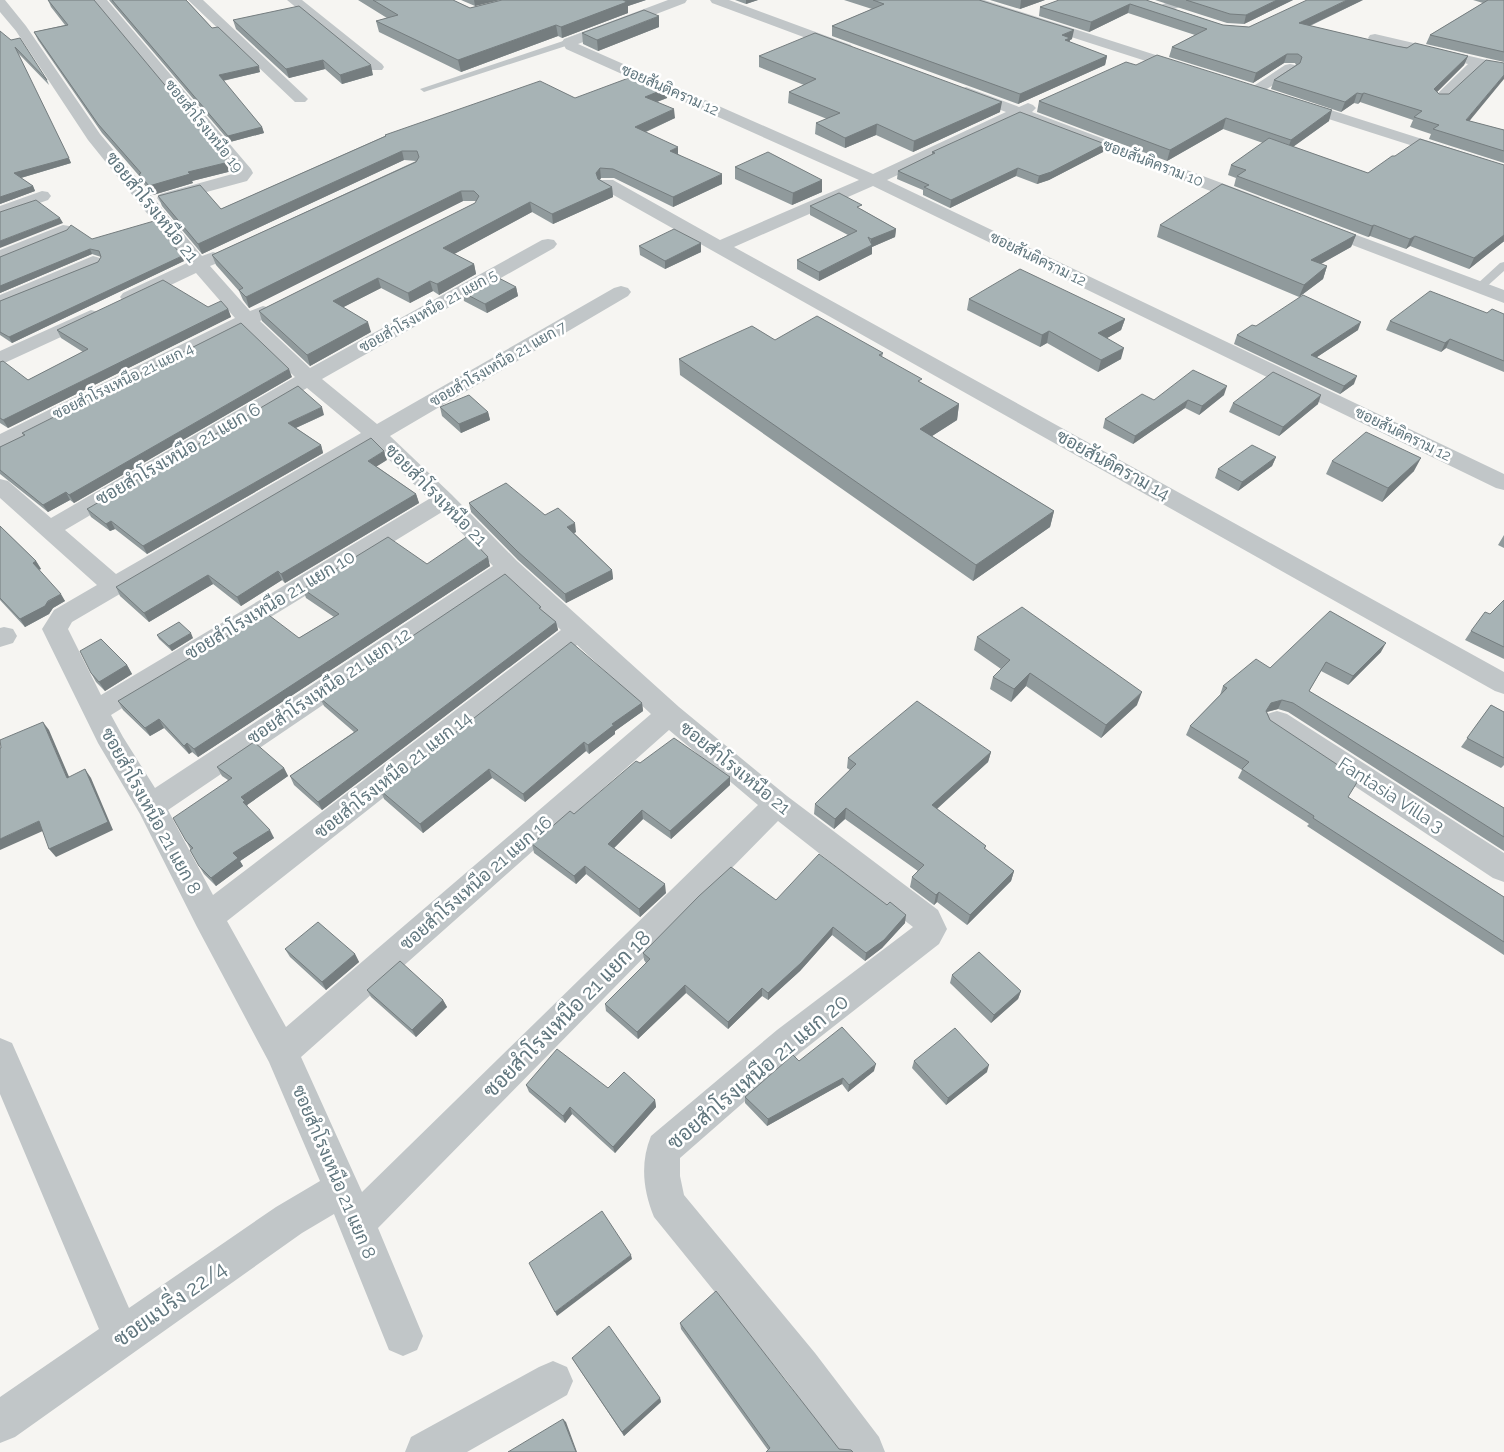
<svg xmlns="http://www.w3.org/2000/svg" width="1504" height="1452" font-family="Raleway,Sarabun,sans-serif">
  <rect width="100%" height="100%" fill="#f6f5f2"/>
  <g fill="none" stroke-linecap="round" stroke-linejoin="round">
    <path fill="#c1c6c8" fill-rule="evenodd" d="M569 39 572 40V44L427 91 424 92 420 89Z
      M1504 262V271L1484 289H1476L1474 287 1476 285 1500 263Z"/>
    <path fill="#c1c6c8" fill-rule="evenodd" d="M0 0H5L26 26 100 134 202 256 213 252 220 254 222 258 220 262 210 266 250 311 263 306 270 308 273 312 270 316 260 321 310 368 542 240 548 239 554 240 557 244 554 248 322 379 377 424 614 288 621 286 628 288 631 292 628 296 390 436 452 495 517 561 679 707 787 796 938 910 947 929 939 944 801 1052 680 1158V1176L684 1195 815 1353 879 1437 885 1452H839L787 1381 654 1217C643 1190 640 1163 651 1136L777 1030 913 927 778 821 378 1228 423 1336 417 1350 403 1356 389 1350 334 1214 302 1233 15 1437 0 1443V1397L99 1329 0 1094V1038L12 1043 129 1308 276 1207 320 1181 269 1062 197 927 140 814 98 743 42 629 54 610 97 585 0 498V479L8 481 51 518 295 377 245 329 8 448 0 450V434L235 318 196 273 137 301 130 303 123 301 120 297 123 293 187 263 88 140 16 31 0 12ZM307 388 361 433 116 574 65 530ZM374 445 429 499 101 695 68 629 72 622ZM442 512 493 566 155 788 123 737 111 715ZM507 580 561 630 213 895 168 810ZM577 645 651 714 286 1027 227 921ZM669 730 758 805 362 1192 301 1057Z
      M93 0H107L251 169 253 173 247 181 166 203 160 202 157 198 160 194 236 173Z
      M188 0H203L305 96 308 99 305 102H295Z
      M287 0H302L382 64 384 67 382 70H372Z
      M668 0H687L685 3 578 44 873 174 1006 112 961 95 958 92 961 89 966 87 1019 107 1028 103 1033 105 1036 108 1032 112 1259 197 1262 201 1259 205 1253 206 1247 205 1020 118 887 180 1504 474V490L1496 488 873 186 734 247 1504 672V694L1495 691 601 188 599 184 601 180H613L720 240 859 180 566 49 562 42 564 39Z
      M710 0H729L851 45 853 48 851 51H841L712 3Z
      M963 0H984L1190 66 1192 69 1190 72H1180L965 3Z
      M1174 0H1193L1191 3 1163 13 1156 9 1158 6Z
      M1375 34 1504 64V72L1481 67 1445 102H1435L1432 99 1435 96 1468 64 1370 41 1368 38 1370 35Z
      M1290 64 1295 65 1297 68 1295 71 1259 94H1249L1246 91 1285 65Z
      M1296 99 1504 165V175L1291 107 1288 104 1291 101Z
      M42 191 48 192 51 196 48 200 0 217V206Z
      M1319 221 1504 290V303L1313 230 1310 226 1313 222Z
      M63 225 69 226 72 230 69 234 0 263V250Z
      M93 256 100 258 102 262 100 266 0 308V295Z
      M91 310 98 312 101 316 98 320 0 365V351Z
      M4 627 13 629 17 636 13 643 0 647V628Z
      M1277 711 1287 714 1504 853V882L1493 878 1267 728 1263 721 1267 714Z
      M553 1361 567 1367 573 1381 567 1395 467 1452H405L411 1437 539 1367Z"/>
  </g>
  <path fill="#909a9c" d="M48 0 232 171 192 181 193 183 153 195 143 183 141 178 102 133 38 40 34 32 65 25 51 7Z
    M109 0H186L212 28 260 72 223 81 262 127 264 133 230 142Z
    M358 0H453L470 8 502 0H646L628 6V13L562 38 558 36 461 72 379 32 376 21 387 18Z
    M461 0H500L475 6Z
    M735 0H758L746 4Z
    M844 0H979L1072 39 1070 40 1069 42 1107 56 1105 65 1018 104 832 36V26L872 9Z
    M990 0H1045L1020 9Z
    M1146 0 1223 25 1249 27 1363 0 1310 26 1396 46 1468 56 1464 65 1437 92 1469 121 1504 130V163L1429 139 1431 134 1410 127 1413 120 1360 102 1358 104 1354 103 1341 112 1271 89 1274 80 1296 65 1295 63H1284L1253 83 1169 57 1172 47 1195 35 1128 13 1089 32 1039 16 1040 7Z
    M1155 0H1293L1244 24 1227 23Z
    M1473 0H1504V62L1426 44 1430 35 1483 3Z
    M233 20 373 75 342 84 325 69 289 78 236 29Z
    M659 27 598 51 583 44 582 33Z
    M0 31 47 80 49 85 17 52 71 163 21 178 33 186 35 191 0 204Z
    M759 56 1000 112 913 152 876 135 845 148 815 134 816 123 827 119 788 103 789 92 804 85 759 67Z
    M1136 65 1329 121 1293 147 1368 173 1395 156 1504 165V242H1503L1469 269 1410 246 1406 249 1370 236 1368 237 1234 186 1236 178 1228 175 1231 165 1263 143 1223 129 1167 161 1037 112 1039 101Z
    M667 88V98L657 102 675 118 646 132 722 184 673 207 614 178H601L600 180 612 187 613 197 553 224 532 212 454 254 474 264 476 274 439 295 433 291 410 303 381 288 343 307 371 332 310 366 262 321 259 311 475 203 476 201H463L249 308 243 300 239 291 216 265 212 255 416 161 404 160 202 254 162 206 158 196 221 209 385 136V135L575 98Z
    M1105 144 1103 152 1049 180 1037 184 1016 176 950 208 923 195V190L897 179 898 171 932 155V152Z
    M735 167 822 180V192L792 205 735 179Z
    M810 206 861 209 896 229 895 237 872 247V254L819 281 797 269V260L848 235 810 215Z
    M1160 225 1356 235 1351 247 1321 264 1327 266 1323 279 1299 297 1157 237Z
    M92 239 184 261 12 343 0 335V301L98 262 101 257 92 254 0 293V257Z
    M701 243V252L665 269 640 255 639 246Z
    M516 287 518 296 487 313 464 301 462 292Z
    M969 299 1125 319 1121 330 1107 338 1121 359 1098 372 1047 343 1040 347 967 310Z
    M208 307 228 309 231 317 8 428 0 423V362L28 380 83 352 61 338 57 330Z
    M1487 313 1504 314V372L1446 348 1441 352 1386 330 1390 321Z
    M1256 326 1358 330 1317 357 1354 384 1340 394 1234 344 1237 335Z
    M775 340 883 353 882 357 921 383 959 404 957 420 932 436 1054 511 1050 527 973 581 680 375 679 359Z
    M292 377 74 503 70 500 48 512 0 474V447L24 436 22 433Z
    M1224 395 1199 415 1185 408 1133 444 1103 428 1105 419 1154 400Z
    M1233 403 1318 404 1279 436 1229 412Z
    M440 407 488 412 490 420 461 433 442 416Z
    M324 415 296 428 321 445 323 453 147 554 115 529 110 531 91 517 87 509Z
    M1276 457 1272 466 1238 491 1215 478 1218 469Z
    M387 460 376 466 416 494 419 503 285 583 282 580 241 606 213 584 149 622 120 596 116 587Z
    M1332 461 1414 471 1382 502 1326 474Z
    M469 503 545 515 576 532 574 533 612 570 613 579 566 603 518 560 471 512Z
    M0 526 36 561 41 569 39 570 65 601 53 608 49 614 25 627 0 600Z
    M1504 535V548L1498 545Z
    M427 564 490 566 198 757 192 752 189 754 164 728 150 736 123 710 118 701 299 638 334 617 306 598 303 589Z
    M1504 600V659L1465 640 1471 631 1490 614Z
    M541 610 556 622 558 630 322 810 294 785 290 776 354 732 324 706 320 698Z
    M157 635 193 638 172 651 159 639Z
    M977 637 1137 705 1101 738 1026 686 1011 702 990 689 993 677 1001 669 974 650Z
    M1381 652 1348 685 1321 671 1309 691 1504 808V851L1288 712 1278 709 1267 712 1270 720 1348 797 1504 897V955L1307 826 1309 824 1238 778 1242 770 1186 735 1190 726 1220 695 1223 686 1270 668Z
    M127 665 132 674 105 691 96 682 91 673Z
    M642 703 643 711 615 731V734L589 754 586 751 525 802 492 778 423 833 384 799 381 791Z
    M1491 705 1504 712V765L1501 768 1461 747Z
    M991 752 988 762 937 809 986 846 985 849 1014 871 1011 881 967 925 937 902 934 905 910 887 912 877 918 871 845 819 834 829 814 814 815 804 850 770 847 768 848 758Z
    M640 763 730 777V785L671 839 643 819 614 848 666 893 640 917 586 874 576 884 534 853 532 844 574 814Z
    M217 767 284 768 288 776 247 805 249 809 274 838 240 861 243 866 216 886 204 874 199 866 191 850 186 841 228 780 222 776Z
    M776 900 905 923 882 948 865 961 832 935 800 971 768 1000 762 996 728 1029 686 993 638 1039 606 1011 605 1004 646 963 644 960 643 953Z
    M285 949 355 954 359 962 326 990 290 957Z
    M952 975 1021 991 1018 999 991 1023 950 983Z
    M367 990 443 1000 447 1007 416 1037 371 997Z
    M799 1061 874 1071 848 1092 842 1084 767 1126 745 1103V1097Z
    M914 1061 987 1072 946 1105 912 1068Z
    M526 1085 608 1088 655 1100 656 1107 615 1153 572 1114 565 1123 529 1092Z
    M680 1323 839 1449 768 1450 681 1329Z
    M572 1358 660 1398 661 1402 624 1436Z"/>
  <path fill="#757d7f" d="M474 0H500L475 6Z
    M619 0H646L628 6V13L562 38 561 27Z
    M746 0H758L746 4Z
    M1021 0H1045L1020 9Z
    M1277 0H1293L1244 24 1246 15Z
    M1347 0H1363L1296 32 1299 23Z
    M1130 4 1128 13 1089 32 1091 22Z
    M659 16V27L598 51 597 40Z
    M556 25 558 36 461 72 458 60Z
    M1074 30 1072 39 1070 40 1068 47 1062 35Z
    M1287 54 1284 63 1253 83 1256 73Z
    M1107 56 1105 65 1018 104 1020 94Z
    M1468 56 1464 65 1430 99 1434 89Z
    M323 60 325 69 289 78 286 69Z
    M371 65 373 75 342 84 340 75Z
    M259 66 260 72 221 81 219 75Z
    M1504 75V79L1462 130 1466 120Z
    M667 88V98L646 106 645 97Z
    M1357 93 1354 103 1341 112 1345 102Z
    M1364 93 1360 102 1358 104 1362 94Z
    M1002 102 1000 112 913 152 914 141Z
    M674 109 675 118 636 136 635 127Z
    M1332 110 1329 121 1287 151 1291 140Z
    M1226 118 1223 129 1167 161 1170 150Z
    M877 124 876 135 845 148V138Z
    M262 127 264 133 230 142 228 136Z
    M1105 144 1103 152 1049 180 1037 184 1039 176Z
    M678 147V157L670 151Z
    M402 151 404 160 202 254 198 244Z
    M69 158 71 163 17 179 14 173Z
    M229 162 232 171 192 181 193 183 153 195 149 186 188 172Z
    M600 168 601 178 597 183 596 173Z
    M1018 168 1016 176 950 208 951 200Z
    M722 174V184L673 207V197Z
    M822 180V192L792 205 793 193Z
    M33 186 35 191 0 204V197Z
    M612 187 613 197 553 224 552 214Z
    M461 191 463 201 249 308 246 297Z
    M530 202 532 212 445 259 443 248Z
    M60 218 63 223 0 248V241Z
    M1374 225 1370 236 1368 237 1372 226Z
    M896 229 895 237 872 247V254L819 281V272L871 246V239Z
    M1356 235 1351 247 1306 272 1311 260Z
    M1504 235V240L1503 242 1469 269 1474 258Z
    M1415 236 1410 246 1406 249 1410 239Z
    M701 243V252L665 269V261Z
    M90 249 92 254 0 293V286Z
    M182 256 184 261 12 343 9 337Z
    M474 264 476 274 439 295 437 284Z
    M1327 266 1323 279 1299 297 1304 285Z
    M378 278 381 288 336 311 333 301Z
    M430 281 433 291 410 303 408 293Z
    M516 287 518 296 487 313 485 304Z
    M228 309 231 317 8 428 3 420Z
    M1125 319 1121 330 1095 345 1098 333Z
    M368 322 371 332 310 366 307 355Z
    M1361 322 1358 330 1308 363 1311 355Z
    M1049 331 1047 343 1040 347 1042 335Z
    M1450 339 1446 348 1441 352 1445 343Z
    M1124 348 1121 359 1098 372 1101 360Z
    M289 369 292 377 74 503 69 495Z
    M1357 376 1354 384 1340 394 1344 386Z
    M1227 386 1224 395 1199 415 1202 406Z
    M1321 395 1318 404 1279 436 1283 427Z
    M1188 400 1185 408 1133 444 1135 436Z
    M959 404 957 420 918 445 920 429Z
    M322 407 324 415 291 430 288 423Z
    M488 412 490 420 461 433 459 424Z
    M321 445 323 453 147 554 143 546Z
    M384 451 387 460 371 470 368 461Z
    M1276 457 1272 466 1238 491 1242 482Z
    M1421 458 1414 471 1382 502 1388 488Z
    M66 492 70 500 48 512 43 505Z
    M416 494 419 503 285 583 281 574Z
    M1054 511 1050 527 973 581 976 565Z
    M111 521 115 529 110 531 106 524Z
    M575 523 576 532 569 536 567 527Z
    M488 557 490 566 198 757 194 749Z
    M36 561 41 569 37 570 33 563Z
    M612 570 613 579 566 603 565 594Z
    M278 571 282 580 241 606 237 597Z
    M208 575 213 584 149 622 144 613Z
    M61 594 65 601 53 608 49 614 25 627 20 619Z
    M556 622 558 630 322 810 318 802Z
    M191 633 193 638 172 651 169 646Z
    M1386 643 1381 652 1348 685 1353 676Z
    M127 665 132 674 105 691 99 682Z
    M1030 673 1026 686 1011 702 1014 689Z
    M1142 692 1137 705 1101 738 1106 725Z
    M1282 700 1278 709 1266 712V711L1271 703Z
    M642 703 643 711 615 731V734L589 754 588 745 612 724Z
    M159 719 164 728 150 736 145 728Z
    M43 722 49 730 73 786 67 778Z
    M584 742 586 751 525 802 523 794Z
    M187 743 192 752 189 754 184 746Z
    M991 752 988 762 930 815 932 805Z
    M284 768 288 776 247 805 249 809 243 802 241 797Z
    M85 769 91 778 113 830 56 857 49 849Z
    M489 769 492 778 423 833 420 824Z
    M730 777V785L671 839 670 831Z
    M846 808 845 819 834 829 835 819Z
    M642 810 643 819 610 852 608 844Z
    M39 821 45 830 0 850V839Z
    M270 830 274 838 240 861 243 866 216 886 211 878 233 853Z
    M585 866 586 874 576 884 574 876Z
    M1014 871 1011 881 967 925 970 915Z
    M665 884 666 893 640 917 639 909Z
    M939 892 937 902 934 905 936 895Z
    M906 915 905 923 882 948 865 961 866 953Z
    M833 927 832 935 800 971 768 1000V993Z
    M355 954 359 962 326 990 322 982Z
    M685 985 686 993 638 1039 637 1032Z
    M762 988V996L728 1029V1022Z
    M1021 991 1018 999 991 1023 994 1015Z
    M443 1000 447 1007 416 1037 412 1030Z
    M876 1064 874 1071 848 1092 849 1085Z
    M989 1065 987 1072 946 1105 948 1098Z
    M843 1078 842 1084 767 1126 768 1119Z
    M655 1100 656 1107 615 1153 613 1147Z
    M570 1107 572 1114 565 1123 563 1116Z
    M631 1255 632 1259 557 1316 555 1312Z
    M660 1398 661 1402 624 1436 622 1432Z
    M563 1419 566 1422 577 1452H576Z"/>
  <path fill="#a7b3b5" stroke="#757d7f" d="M48 0H94L229 162 188 172 190 174 149 186 139 174 141 173 98 124 34 32 68 25Z
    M112 0H186L212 28 218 27 259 66 219 75 262 127 228 136Z
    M373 0H453L470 8 502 0H623L627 2 561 27 556 25 458 60 376 21 398 15Z
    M873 0H979L1074 30 1062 35 1070 38 1065 40 1107 56 1020 94 832 26 884 4Z
    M1059 0H1146L1223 25 1249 27 1307 0H1347L1299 23 1396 46 1407 48 1415 43 1468 56 1434 89 1439 94H1449L1486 60 1504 63V75L1466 120 1504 130V151L1433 129 1439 125 1414 117 1422 111 1364 93 1362 94 1357 93 1345 102 1274 80 1300 63 1302 57 1298 54H1287L1256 73 1172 47 1207 29 1130 4 1091 22 1040 7Z
    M1186 0H1277L1246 15 1230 14Z
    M1488 0H1504V52L1430 35Z
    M299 6 371 65 340 75 323 60 286 69 233 20Z
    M644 10 659 16 597 40 582 33Z
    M0 31 11 40 20 38 47 80 15 47 69 158 14 173 33 186 0 197Z
    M815 33 1002 102 914 141 877 124 845 138 816 123 840 113 789 92 816 79 759 56Z
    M1157 55 1332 110 1291 140 1226 118 1170 150 1039 101 1126 62 1136 65Z
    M634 76 667 88 645 97 674 109 635 127 678 147 670 151 722 174 673 197 613 169 600 168 596 173 598 179 612 187 552 214 530 202 443 248 474 264 437 284 430 281 408 293 378 278 333 301 368 322 307 355 259 311 475 203 479 196 474 191H461L246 297 239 290 243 288 212 255 416 162 419 157 417 151H402L198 244 158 196 200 185 221 209 386 136 385 135 540 81 575 98Z
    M1020 112 1105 144 1051 172 1039 176 1018 168 951 200 924 187 929 185 898 171 935 153 932 152Z
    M1269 138 1368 173 1392 156H1395L1420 139 1504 165V235L1474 258 1415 236 1410 239 1374 225 1372 226 1237 176 1246 170 1231 165Z
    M768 152 822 180 793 193 735 167Z
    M1222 184 1356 235 1311 260 1327 266 1304 285 1160 225Z
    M839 193 862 205 857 207 896 229 871 239 868 237 872 245 819 272 797 260 857 231 810 206Z
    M36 200 60 218 0 241V212Z
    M154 221 182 256 9 337 0 332V301L98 262 101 257 99 251 90 249 0 286V257L67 230 71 225 92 239Z
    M674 229 701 243 665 261 639 246Z
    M1020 269 1125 319 1098 333 1124 348 1101 360 1049 331 1042 335 969 299Z
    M493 275 516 287 485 304 462 292Z
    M163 280 208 307 221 301 228 309 3 420 0 418V362L3 361 28 380 88 349 57 330Z
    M1430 291 1487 313 1492 309 1504 314V361L1450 339 1445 343 1390 321Z
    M1303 295 1361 322 1311 355 1357 376 1344 386 1237 335 1252 325 1256 326Z
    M817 316 883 353 879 355 922 379 918 381 959 404 920 429 1054 511 976 565 679 359 752 326 775 340Z
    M241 323 289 369 69 495 66 492 43 505 0 470V447L25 435 22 433Z
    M1193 370 1227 386 1202 406 1188 400 1135 436 1105 419 1142 394 1154 400Z
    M1273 372 1321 395 1283 427 1233 403Z
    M298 386 322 407 288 423 321 445 143 546 111 521 106 524 87 509Z
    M469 395 488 412 459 424 440 407Z
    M1366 432 1421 458 1388 488 1332 461Z
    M371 438 384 451 368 461 416 494 281 574 278 571 237 597 208 575 144 613 116 587Z
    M1252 445 1276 457 1242 482 1218 469Z
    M506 483 545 515 558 508 575 523 567 527 612 570 565 594 517 551 469 503Z
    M0 526 36 561 33 563 61 594 48 601 45 606 20 619 0 598Z
    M468 536 488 557 194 749 187 743 184 746 159 719 145 728 118 701 266 613 299 638 339 614 303 589 388 537 427 564Z
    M505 574 541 607 539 608 556 622 318 802 290 776 358 730 320 698Z
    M1504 600V647L1471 631 1485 612 1490 614Z
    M1022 607 1142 692 1106 725 1030 673 1014 689 993 677 1010 660 977 637Z
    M1330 611 1386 643 1353 676 1326 662 1309 691 1504 808V837L1293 703 1282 700 1271 703 1266 711 1270 720 1359 779 1348 797 1504 897V942L1313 818 1314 816 1242 769 1249 762 1190 726 1227 688 1223 686 1256 659 1270 668Z
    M179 622 191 633 169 646 157 635Z
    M101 639 127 665 99 682 91 673 80 651Z
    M571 642 642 703 612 724 614 725 588 745 584 742 523 794 489 769 420 824 381 791Z
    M917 701 991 752 932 805 986 846 984 848 1014 871 970 915 939 892 936 895 912 877 924 865 846 808 835 819 815 804 856 764 848 758Z
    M1491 705 1504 712V758L1467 738Z
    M43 722 67 778 85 769 108 822 49 849 39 821 0 839V748H1L0 740Z
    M674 738 730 777 670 831 642 810 608 844 665 884 639 909 585 866 574 876 532 844 570 811 574 814 636 761 640 763Z
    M254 742 284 768 241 797 245 801 243 802 270 830 233 853 238 858 211 878 199 866 190 850 193 848 186 841 173 818 232 778 217 767Z
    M819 854 887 905 890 902 906 915 884 940 866 953 833 927 801 963 768 993 762 988 728 1022 685 985 637 1032 605 1004 650 959 643 953 699 896 731 867 776 900Z
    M318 922 355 954 322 982 285 949Z
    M979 952 1021 991 994 1015 952 975Z
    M400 961 443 1000 412 1030 367 990Z
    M842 1027 876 1064 849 1085 843 1078 768 1119 745 1097 793 1055 799 1061Z
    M955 1028 989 1065 948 1098 914 1061Z
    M557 1049 608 1088 624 1072 655 1100 613 1147 570 1107 563 1116 526 1085Z
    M602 1211 631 1255 555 1312 529 1263Z
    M716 1291 839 1449 851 1450 853 1452H766L770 1448 680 1323Z
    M609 1326 660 1398 622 1432 572 1358Z
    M563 1419 576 1452H508Z"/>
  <g text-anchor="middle" stroke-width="5" stroke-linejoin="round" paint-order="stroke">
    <g font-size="15" fill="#60767e" stroke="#fff">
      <text transform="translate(670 90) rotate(24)" y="5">ซอยสันติคราม 12</text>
      <text transform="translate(204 126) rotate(51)" y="5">ซอยสำโรงเหนือ 19</text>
      <text transform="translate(1153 163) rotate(21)" y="5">ซอยสันติคราม 10</text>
      <text transform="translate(1038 259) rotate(26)" y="5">ซอยสันติคราม 12</text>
      <text transform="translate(428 311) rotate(-29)" y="5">ซอยสำโรงเหนือ 21 แยก 5</text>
      <text transform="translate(498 364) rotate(-30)" y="5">ซอยสำโรงเหนือ 21 แยก 7</text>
      <text transform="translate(123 381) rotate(-26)" y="5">ซอยสำโรงเหนือ 21 แยก 4</text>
      <text transform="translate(1403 434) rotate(26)" y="5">ซอยสันติคราม 12</text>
    </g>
    <g font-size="18" fill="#60767e" stroke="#fff">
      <text transform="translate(152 207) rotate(51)" y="6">ซอยสำโรงเหนือ 21</text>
      <text transform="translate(178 454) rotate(-30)" y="6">ซอยสำโรงเหนือ 21 แยก 6</text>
      <text transform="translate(1113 465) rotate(29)" y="6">ซอยสันติคราม 14</text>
      <text transform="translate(436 495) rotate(45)" y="6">ซอยสำโรงเหนือ 21</text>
      <text transform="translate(270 605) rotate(-31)" y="6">ซอยสำโรงเหนือ 21 แยก 10</text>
      <text transform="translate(329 686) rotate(-34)" y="6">ซอยสำโรงเหนือ 21 แยก 12</text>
      <text transform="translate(735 768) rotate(39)" y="6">ซอยสำโรงเหนือ 21</text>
      <text transform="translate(393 775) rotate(-38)" y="6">ซอยสำโรงเหนือ 21 แยก 14</text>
      <text transform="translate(1391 795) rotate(33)" y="6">Fantasia Villa 3</text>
      <text transform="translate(151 811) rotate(61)" y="6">ซอยสำโรงเหนือ 21 แยก 8</text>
      <text transform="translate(476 883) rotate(-41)" y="6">ซอยสำโรงเหนือ 21 แยก 16</text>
      <text transform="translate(334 1172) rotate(67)" y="6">ซอยสำโรงเหนือ 21 แยก 8</text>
    </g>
    <g font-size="21" fill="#60767e" stroke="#fff">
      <text transform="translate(567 1014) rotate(-45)" y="7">ซอยสำโรงเหนือ 21 แยก 18</text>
      <text transform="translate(758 1072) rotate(-40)" y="7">ซอยสำโรงเหนือ 21 แยก 20</text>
      <text transform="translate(170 1304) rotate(-35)" y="7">ซอยแบริ่ง 22/4</text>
    </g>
  </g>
</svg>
